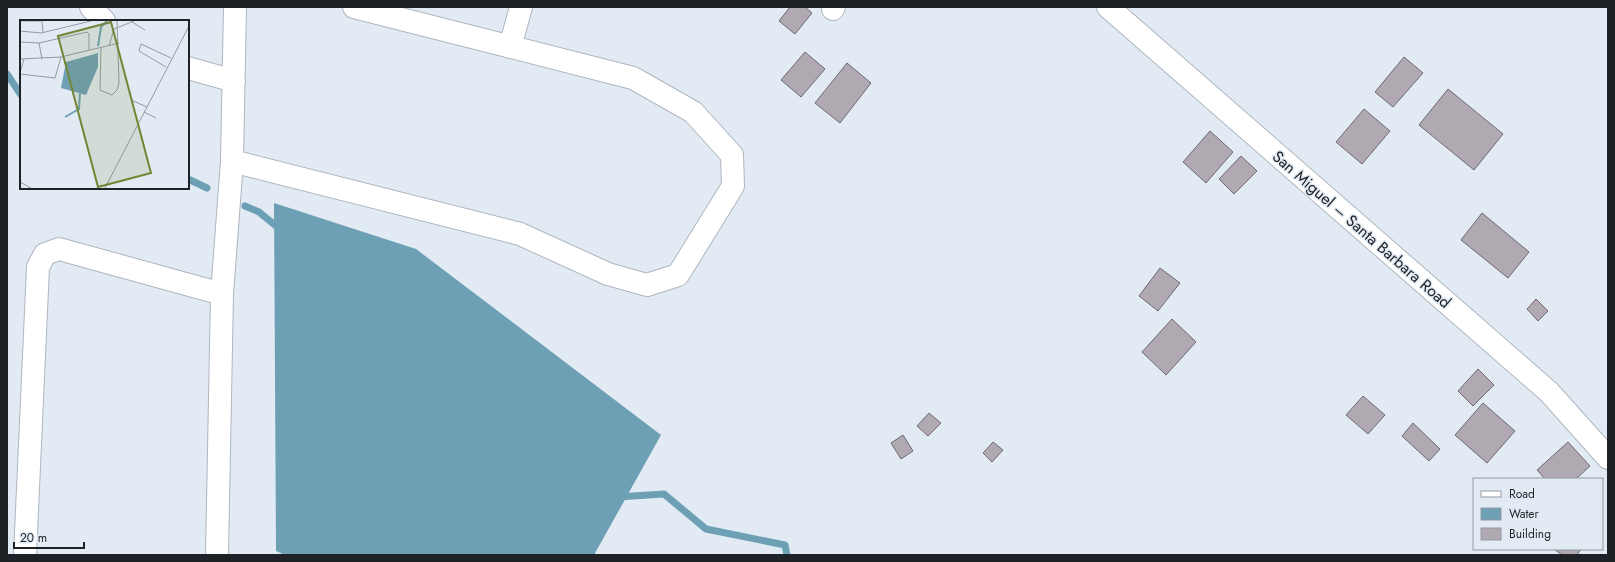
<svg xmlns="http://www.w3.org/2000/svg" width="1615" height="562" font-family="Jost,sans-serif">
  <rect width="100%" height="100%" fill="#e2ebf4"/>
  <path fill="#6ea0b5" d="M274 203 416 249 661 435 594 555H285L276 551Z"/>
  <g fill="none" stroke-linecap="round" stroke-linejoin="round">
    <path stroke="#6ea0b5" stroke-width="7" d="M7 74 21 95
      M188 179 207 188
      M245 206 259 212 281 230
      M618 497 664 494 706 529 785 545 787 555"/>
  </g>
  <path fill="#b0a9b2" stroke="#6f6971" d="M790 7H805L812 13 795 34 779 21Z
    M805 52 825 69 801 97 781 80Z
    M1404 57 1423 73 1393 107 1375 92Z
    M847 63 871 83 840 123 815 103Z
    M1448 89 1503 134 1474 170 1419 125Z
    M1364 109 1390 131 1362 164 1336 142Z
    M1210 131 1233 152 1206 183 1183 162Z
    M1241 156 1257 171 1234 194 1219 179Z
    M1482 213 1529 252 1508 278 1461 240Z
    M1160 268 1180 283 1158 311 1139 296Z
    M1536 299 1548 311 1538 321 1527 309Z
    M1172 319 1196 342 1166 375 1142 352Z
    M1478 369 1494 385 1473 406 1458 391Z
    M1363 396 1385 415 1368 434 1346 415Z
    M1483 403 1515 431 1487 463 1455 435Z
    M929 413 941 423 928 436 917 426Z
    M1413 423 1440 449 1429 461 1402 436Z
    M903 435 913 451 901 459 891 443Z
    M993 442 1003 450 992 462 983 453Z
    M1568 442 1590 466 1576 479H1545L1537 470Z
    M1554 549H1581L1577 555H1562Z"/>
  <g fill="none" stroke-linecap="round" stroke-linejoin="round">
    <defs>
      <path id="street" d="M91 7 104 21
        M833 9 834 7
        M510 47 521 7
        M188 68 234 81
        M232 161 520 234 608 274 647 285 678 275 733 186 732 155 693 112 633 78 354 7
        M25 555 38 267 45 254 59 249 222 294
        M217 555 222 294 232 161 235 7"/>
      <path id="secondary" d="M1108 7 1549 392 1608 458"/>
    </defs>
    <use href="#street" stroke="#aeb6bf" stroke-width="24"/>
    <use href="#secondary" stroke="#aeb6bf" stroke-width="24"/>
    <use href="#street" stroke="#fff" stroke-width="22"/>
    <use href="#secondary" stroke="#fff" stroke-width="22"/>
  </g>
  <g text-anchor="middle" stroke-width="3" stroke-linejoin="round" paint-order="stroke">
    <g font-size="16" fill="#1e2125" stroke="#e2ebf4">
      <text transform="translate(1362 229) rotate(41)" y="6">San Miguel – Santa Barbara Road</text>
    </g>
  </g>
  <g transform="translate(20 20)">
    <rect width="169" height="169" fill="#e2ebf4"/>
    <path d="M78 33V47L66 75 41 68 46 42Z" fill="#6ea0b5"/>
    <path fill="none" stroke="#6ea0b5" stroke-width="2" d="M78 26 81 7 87 1M45 97 59 89 60 73"/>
    <path fill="none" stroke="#949aa1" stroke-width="1" d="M1 1H21M22 1 23 13M112 2 125 10M0 11 21 13 71 1M0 22 19 23 67 12 69 14V30M19 23 22 39M89 26 94 9 114 1M81 28 80 70 92 75 97 70 99 63 97 1M0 39 41 37 99 23M146 47 119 31 121 24 151 38M0 53 4 39M0 54 35 58 41 37M111 80 127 87M124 92 136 98M0 162 11 168M85 168 169 6"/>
    <path fill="#738535" fill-opacity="0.15" stroke="#738535" stroke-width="2" d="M91 2 131 153 78 167 38 16Z"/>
    <rect width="169" height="169" fill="none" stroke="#1e2125" stroke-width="2"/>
  </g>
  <rect width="1615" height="562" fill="none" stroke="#1e2125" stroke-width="16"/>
  <rect x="1473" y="478" width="130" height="72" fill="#e2ebf4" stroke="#949aa1"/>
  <rect x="1481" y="491" width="20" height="6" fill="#ffffff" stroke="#949aa1"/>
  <text x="1509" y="498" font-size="12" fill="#1e2125">Road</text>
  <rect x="1481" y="508" width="20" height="12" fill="#6ea0b5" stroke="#949aa1"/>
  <text x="1509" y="518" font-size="12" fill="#1e2125">Water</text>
  <rect x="1481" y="528" width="20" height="12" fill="#b0a9b2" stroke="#949aa1"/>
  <text x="1509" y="538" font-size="12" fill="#1e2125">Building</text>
  <path d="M14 542v6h70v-6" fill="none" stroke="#1e2125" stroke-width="2"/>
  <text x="20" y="542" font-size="12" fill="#1e2125" stroke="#e2ebf4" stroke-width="3" paint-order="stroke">20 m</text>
</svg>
